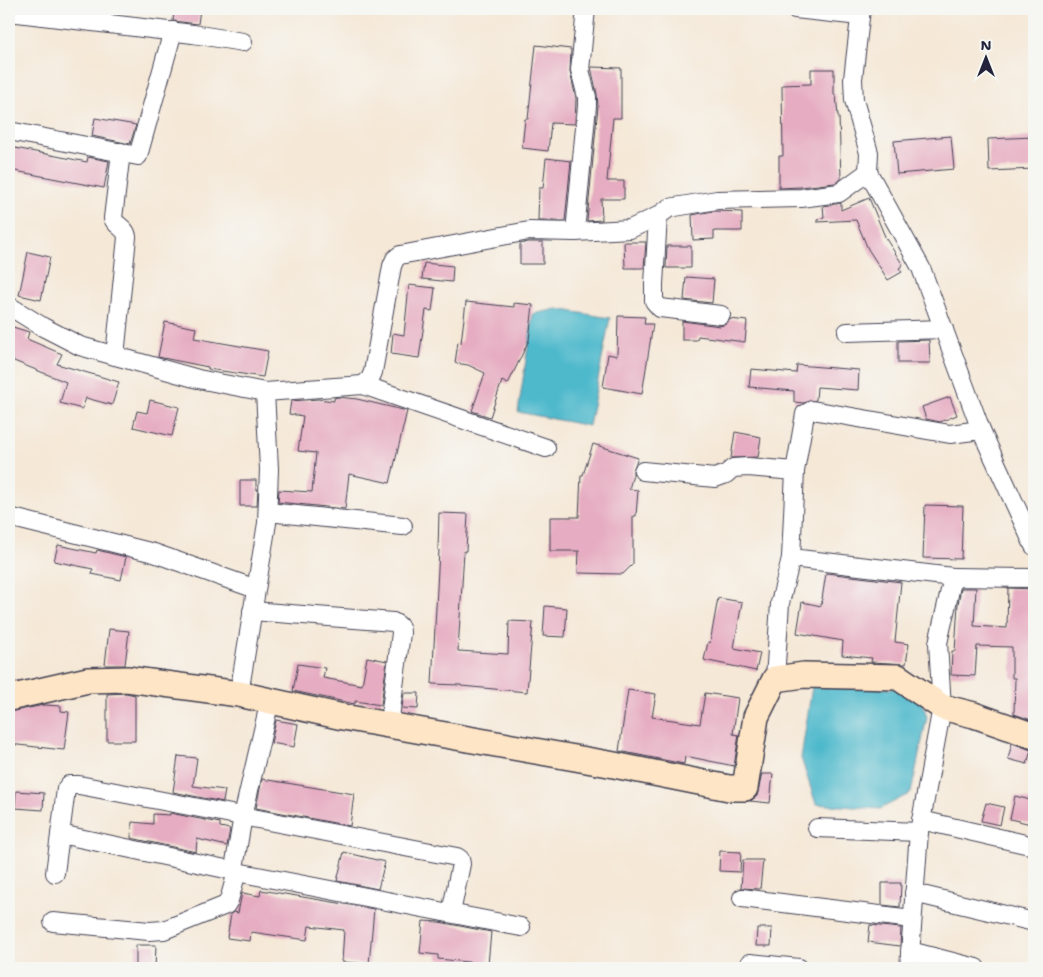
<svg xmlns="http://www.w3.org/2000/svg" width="1043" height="977" viewBox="0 0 1043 977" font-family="'Shantell Sans',sans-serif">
	<rect width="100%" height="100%" fill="#f6f6f2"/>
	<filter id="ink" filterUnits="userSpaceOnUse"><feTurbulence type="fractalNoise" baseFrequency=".02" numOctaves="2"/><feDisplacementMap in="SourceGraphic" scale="10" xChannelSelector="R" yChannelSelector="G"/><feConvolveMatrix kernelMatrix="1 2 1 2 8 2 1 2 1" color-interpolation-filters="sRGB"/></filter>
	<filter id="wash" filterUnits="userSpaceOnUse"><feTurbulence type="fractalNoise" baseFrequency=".0096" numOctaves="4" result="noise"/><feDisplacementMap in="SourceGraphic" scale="20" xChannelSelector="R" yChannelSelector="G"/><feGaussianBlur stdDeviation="1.12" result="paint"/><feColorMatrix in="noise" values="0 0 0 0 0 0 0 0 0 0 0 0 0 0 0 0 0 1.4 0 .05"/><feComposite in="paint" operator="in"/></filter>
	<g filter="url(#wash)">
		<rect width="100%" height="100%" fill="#f5e8d7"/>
		<g fill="#4fb9cc" stroke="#386e84">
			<polygon points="557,309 610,318 589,426 518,412 533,314"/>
			<polygon points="812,687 918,689 927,717 911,793 880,809 816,804 801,758"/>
		</g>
		<g id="blocks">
			<g fill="#e6acc1">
				<polygon points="174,9 200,9 198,24 173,21"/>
				<polygon points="536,45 571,49 570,72 576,98 575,124 551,123 548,151 522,148 525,119 528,119"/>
				<polygon points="591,67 621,68 621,118 613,118 607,181 624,181 624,199 601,199 602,220 587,221 598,106 597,94"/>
				<polygon points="811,69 834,69 834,95 836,95 838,116 839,116 841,179 835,183 800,187 779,188 779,156 783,156 782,85 811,84"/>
				<polygon points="95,118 136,125 130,144 92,136"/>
				<polygon points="951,136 954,169 897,174 894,141"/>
				<polygon points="1034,137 1034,169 989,171 988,139"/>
				<polygon points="15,148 87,162 88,157 109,161 104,188 10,170"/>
				<polygon points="546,158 571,161 565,221 538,221 539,188 543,188"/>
				<polygon points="869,198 886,239 903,265 899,268 902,272 888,280 868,249 856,220 817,222 817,220 824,217 823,206 841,203 841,210"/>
				<polygon points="713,211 742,212 742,231 714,231 714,239 693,240 692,215"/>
				<polygon points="528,242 543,242 543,264 520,264 520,244"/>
				<polygon points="624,242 646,242 644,268 625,268"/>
				<polygon points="667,246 691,246 691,268 666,268"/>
				<polygon points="28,252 50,257 41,300 19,295"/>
				<polygon points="424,263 453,266 452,282 422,279"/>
				<polygon points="686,277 714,279 712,303 684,300"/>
				<polygon points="409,285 435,288 432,311 426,310 419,358 391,354 393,333 404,335"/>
				<polygon points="466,302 514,307 514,303 533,305 529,340 508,384 502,381 490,417 472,411 485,373 468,365 455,363 458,342 461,343"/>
				<polygon points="618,316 645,317 644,324 653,324 642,394 603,387 608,354 617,356"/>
				<polygon points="730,319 747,321 745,342 698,336 697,340 682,340 682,321 720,326 726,324"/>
				<polygon points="165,322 196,328 194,338 268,351 263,377 208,369 208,367 158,357"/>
				<polygon points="13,327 29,332 27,339 62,354 57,364 119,382 112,405 86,398 82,409 60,403 66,382 9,359 9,339"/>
				<polygon points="929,340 930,363 898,363 898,341"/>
				<polygon points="797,365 859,370 858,390 817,387 816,400 804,403 794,402 794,391 749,387 751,369 796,373"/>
				<polygon points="338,397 357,399 407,411 390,483 349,474 345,509 278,502 279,490 312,492 316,453 298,451 303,416 289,414 291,401 318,399 334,401 334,398"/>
				<polygon points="950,397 957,415 940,422 926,419 922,407"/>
				<polygon points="150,400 179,407 172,436 133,427 137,411 147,413"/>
				<polygon points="735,432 761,437 758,457 731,458"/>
				<polygon points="593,444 638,458 633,470 633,475 629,489 638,490 636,516 633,516 633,564 623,574 578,573 579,551 550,551 550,517 579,517 581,475 583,475"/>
				<polygon points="240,480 256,480 256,489 258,489 257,506 240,506"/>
				<polygon points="925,505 963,506 961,559 923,558"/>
				<polygon points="439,513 468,514 466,551 464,551 458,651 508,654 509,621 533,622 527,692 461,686 461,685 432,684 439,550 438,550"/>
				<polygon points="58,545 96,553 97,550 126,557 121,580 92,574 93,569 54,561"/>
				<polygon points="826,573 901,582 895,642 909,644 906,664 871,662 872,658 842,655 843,641 797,633 802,602 821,606"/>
				<polygon points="961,588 976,588 974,626 1007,628 1008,588 1034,589 1034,721 1014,714 1015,678 1012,678 1012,647 977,646 975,676 951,675 952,651 955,651 958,604"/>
				<polygon points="718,598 742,602 734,648 760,653 756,671 704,660 708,642 710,643"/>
				<polygon points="545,606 567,608 565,637 543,636"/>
				<polygon points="109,629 129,631 125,665 105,665"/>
				<polygon points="367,657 387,661 381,705 355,701 355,704 293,691 298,664 325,668 323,678 362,685"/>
				<polygon points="628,690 656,694 652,717 700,724 705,693 738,698 733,734 739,735 734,766 685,756 684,764 619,751"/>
				<polygon points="126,693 135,695 135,741 107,741 107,694"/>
				<polygon points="404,693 419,693 418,709 402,708"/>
				<polygon points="44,705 61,706 61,711 69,712 64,750 9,744 9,712"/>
				<polygon points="276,720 298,724 294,747 271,743"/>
				<polygon points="1012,743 1031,750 1027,764 1008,759"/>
				<polygon points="178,756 197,758 193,786 225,790 223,802 173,792"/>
				<polygon points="762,774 773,774 770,803 750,801 757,796"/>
				<polygon points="262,779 354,794 350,826 256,808"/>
				<polygon points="16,791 44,793 43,810 15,808"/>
				<polygon points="1015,796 1034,801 1034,810 1031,824 1010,819"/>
				<polygon points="986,803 1004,807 1000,825 981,821"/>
				<polygon points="170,813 220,823 220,827 230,829 227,846 197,839 196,852 131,838 132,822 153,824 153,814 170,815"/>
				<polygon points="720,851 741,852 740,872 719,871"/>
				<polygon points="344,852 385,862 378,889 337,881"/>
				<polygon points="743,860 763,860 760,889 741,888"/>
				<polygon points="882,883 901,883 900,907 882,905"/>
				<polygon points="261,890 374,909 369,964 342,962 344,930 309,926 307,940 251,932 250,941 227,938 231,914 233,912 238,913 242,893 260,896"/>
				<polygon points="423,921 439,922 491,932 488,964 438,959 438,955 420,953"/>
				<polygon points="870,925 901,928 900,946 868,942"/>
				<polygon points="757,928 772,928 771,946 756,946"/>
				<polygon points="136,945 156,945 155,968 136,968"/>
			</g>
		</g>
	</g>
	<g filter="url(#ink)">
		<use href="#blocks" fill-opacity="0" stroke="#424052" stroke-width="1"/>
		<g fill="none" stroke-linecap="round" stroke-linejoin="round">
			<g stroke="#424052" stroke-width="20">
				<g id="street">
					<polyline points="795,9 860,16"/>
					<polyline points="861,9 853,79 854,100 869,153 868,172 921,268 981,430 1034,546"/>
					<polyline points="9,12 193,34 243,42"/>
					<polyline points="9,131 138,156 173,31"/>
					<polyline points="658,216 654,284 654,301 660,308 721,315"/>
					<polyline points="575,232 587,106 587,97 580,70 586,9"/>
					<polyline points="9,306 43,327 80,346 198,379 265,392"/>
					<polyline points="847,332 944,329"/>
					<path d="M115,356L127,237C126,227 115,226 113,218L121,152"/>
					<polyline points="363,385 546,448"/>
					<polyline points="643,471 715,478 726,474 733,468 748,467 795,471"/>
					<polyline points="268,512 403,526"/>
					<polyline points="9,517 154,553 256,589"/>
					<polyline points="953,577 791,558 795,471 805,414 812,410 950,434 981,430"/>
					<path d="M252,611L393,622C399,625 401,627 401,633L389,725"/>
					<polyline points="775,679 780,603 791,558"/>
					<polyline points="239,694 267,523 269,469 265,392 363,385 370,379 373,372 392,266 395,259 400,255 529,231 575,232 630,229 658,216 669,208 717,200 801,198 839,193 868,172"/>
					<polyline points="270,700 243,816 234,868 237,872 521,927"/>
					<polyline points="921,820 1034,846"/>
					<polyline points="817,828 919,832"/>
					<polyline points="60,834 235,871"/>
					<polyline points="55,873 66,789 69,785 79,785 457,857 460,859 461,864 451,913"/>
					<polyline points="914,893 1034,922"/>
					<polyline points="742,898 912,919"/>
					<polyline points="53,922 149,931 164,930 226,905 229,900 237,872"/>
					<polyline points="910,951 976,968"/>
					<polyline points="750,963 799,968"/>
					<polyline points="909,968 919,832 942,707 938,643 953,577 1034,578"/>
				</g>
			</g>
			<g stroke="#424052" stroke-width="28">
				<polyline id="secondary" points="9,698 88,680 127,679 239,694 343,717 609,764 729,788 745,788 756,717 775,679 804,675 898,677 942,707 974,715 1034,736"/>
			</g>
			<use href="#street" stroke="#fff" stroke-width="18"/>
			<use href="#secondary" stroke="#fee5c5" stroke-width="25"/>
		</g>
	</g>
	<rect width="1043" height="977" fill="none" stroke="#f6f6f2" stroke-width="30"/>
	<g transform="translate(986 58)" stroke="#f6f6f2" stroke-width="4" paint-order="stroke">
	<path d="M0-4L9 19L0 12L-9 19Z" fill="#22223b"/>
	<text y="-8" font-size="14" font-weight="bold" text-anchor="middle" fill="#22223b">N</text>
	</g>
</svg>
